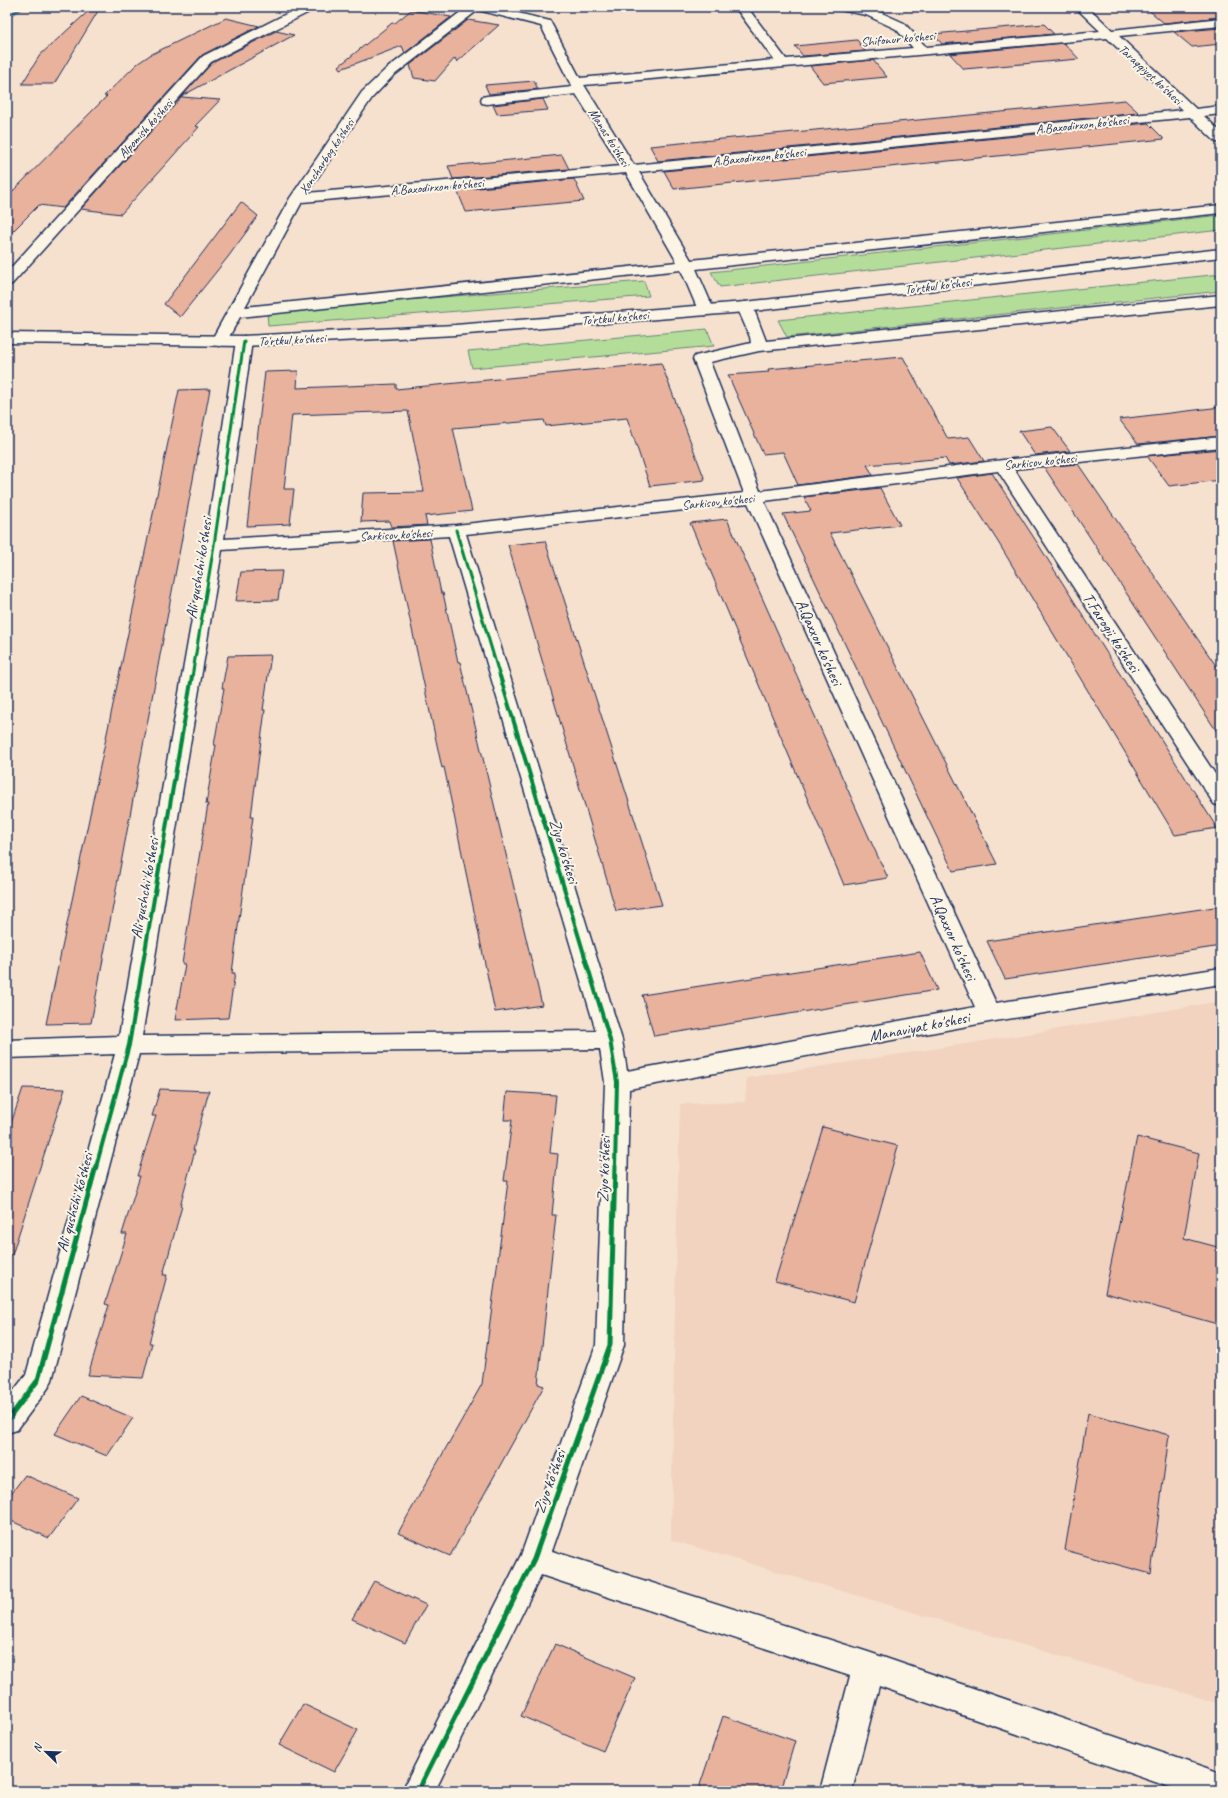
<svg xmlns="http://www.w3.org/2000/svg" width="1228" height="1798" viewBox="0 0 1228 1798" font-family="Caveat,sans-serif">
	<rect width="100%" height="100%" fill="#f6e1cf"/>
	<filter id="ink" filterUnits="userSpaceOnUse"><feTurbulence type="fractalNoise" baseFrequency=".025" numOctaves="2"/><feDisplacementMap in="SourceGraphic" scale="8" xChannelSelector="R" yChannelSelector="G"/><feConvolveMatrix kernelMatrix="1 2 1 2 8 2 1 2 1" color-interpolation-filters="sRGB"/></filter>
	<g filter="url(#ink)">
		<polygon fill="#f2d3c0" points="1221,1001 1221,1704 671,1540 675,1301 680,1104 745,1102 747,1078 1040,1032"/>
		<g fill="#b4dd9a" stroke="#68867c">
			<polygon points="1221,215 1221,230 720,287 711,272"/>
			<polygon points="1221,274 1221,291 787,337 778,320"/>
			<polygon points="644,281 649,296 268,326 267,311"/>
			<polygon points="707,329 714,346 472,368 468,351"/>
		</g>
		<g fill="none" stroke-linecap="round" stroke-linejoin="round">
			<polygon fill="#5d96ac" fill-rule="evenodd" points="21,7 27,7 7,18 7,15"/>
		</g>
		<g fill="#e8b29d" stroke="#1b2f5e">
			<polygon points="93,7 98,11 54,84 22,84 40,55"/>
			<polygon points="1145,7 1221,7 1221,17 1164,23"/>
			<polygon points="411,10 451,17 405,53 402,46 341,69 339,66 392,23 395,23"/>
			<polygon points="226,18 259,26 202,55 63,208 39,205 7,237 7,197 107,96 104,96 137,64 150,55"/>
			<polygon points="468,20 499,25 457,62 455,58 435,81 414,78 410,65"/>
			<polygon points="1044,24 1054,34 942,44 933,34"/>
			<polygon points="1221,28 1221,44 1192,47 1174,32"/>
			<polygon points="276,31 294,35 182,96 212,63"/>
			<polygon points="857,40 865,51 803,56 795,46"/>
			<polygon points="1064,43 1079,59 964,69 950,54"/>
			<polygon points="873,60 887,77 823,83 810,66"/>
			<polygon points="534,81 538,89 489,94 485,85"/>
			<polygon points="182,97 220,100 195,126 199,127 121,214 81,209"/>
			<polygon points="543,99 548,110 497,114 493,105"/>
			<polygon points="1125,100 1139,113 658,161 650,146"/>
			<polygon points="1148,123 1164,139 674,189 664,171"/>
			<polygon points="562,155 569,169 453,179 448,166"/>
			<polygon points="574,179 584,201 466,212 457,190"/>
			<polygon points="241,202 258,216 228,257 180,317 164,304"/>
			<polygon points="903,357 948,439 969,437 984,461 949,465 945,458 867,465 873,475 798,485 783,452 763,454 728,375 769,372 768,369"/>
			<polygon points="661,363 705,480 650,486 627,418 546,426 544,420 453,428 472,511 425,516 427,525 391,527 390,521 361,522 363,493 424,492 408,411 292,415 284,489 294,489 290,524 247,526 265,372 298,371 297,388 396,384 396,389"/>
			<polygon points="210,389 91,1023 46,1024 179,390"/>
			<polygon points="1221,407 1221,436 1138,444 1119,419"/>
			<polygon points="1052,427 1070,451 1035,455 1019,431"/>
			<polygon points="1221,449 1221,480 1169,486 1147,456"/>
			<polygon points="1078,464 1221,673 1221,738 1044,467"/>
			<polygon points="992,473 1038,544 1217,828 1175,835 998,542 957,478"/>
			<polygon points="880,488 900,525 830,533 997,864 953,871 783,514 811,511 804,497"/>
			<polygon points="727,519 872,844 888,878 844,885 690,523"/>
			<polygon points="430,539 441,593 443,593 458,662 460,662 542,1005 495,1012 444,767 442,768 393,541"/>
			<polygon points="545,541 553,565 662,905 616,911 508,545"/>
			<polygon points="282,571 278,600 236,601 241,572"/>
			<polygon points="271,655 263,710 265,710 251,817 253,817 239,919 232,973 235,973 228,1018 175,1020 185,964 182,964 191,906 208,804 206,804 216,745 214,745 224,688 222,688 228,656"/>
			<polygon points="1221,906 1221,946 1005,979 987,941"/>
			<polygon points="920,952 937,990 654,1036 642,995"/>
			<polygon points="23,1088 65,1089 12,1255 7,1254 7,1135"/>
			<polygon points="160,1089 209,1091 193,1150 195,1150 180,1206 182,1206 163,1275 167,1275 149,1343 152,1343 143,1378 88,1375 109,1305 105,1304 127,1234 122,1234 140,1176 137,1176 156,1116 152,1116"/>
			<polygon points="507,1092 556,1095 550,1153 558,1154 552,1215 556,1215 538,1384 544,1386 450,1556 398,1533 482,1384 508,1181 504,1181 512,1120 504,1120"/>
			<polygon points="823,1127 898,1146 854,1302 775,1281"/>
			<polygon points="1137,1137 1199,1153 1184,1238 1221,1248 1221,1325 1105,1293"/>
			<polygon points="81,1396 133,1418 107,1456 55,1434"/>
			<polygon points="1088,1413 1169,1435 1151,1574 1065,1550"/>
			<polygon points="25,1475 78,1498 49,1538 7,1519 7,1499"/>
			<polygon points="374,1581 426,1605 405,1643 352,1619"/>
			<polygon points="555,1644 635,1678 603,1751 521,1716"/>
			<polygon points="303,1704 358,1730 334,1772 279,1745"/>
			<polygon points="723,1716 795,1741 780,1791 698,1791"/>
		</g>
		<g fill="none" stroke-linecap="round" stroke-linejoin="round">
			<g stroke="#1b2f5e" stroke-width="3">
				<g id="minor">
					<polygon points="300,7 315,7 313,10 211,62 12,284 7,285 7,272 203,56"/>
					<path d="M467,7H494L550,21L580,78L774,60L735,7H747L786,59L913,48L896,29L866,15L840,10L838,7H862L873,9L904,23L926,47L1100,31L1075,7H1088L1112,30L1221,18V26L1119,36L1196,109L1221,106V114L1204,116L1221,132V143L1216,142L1190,117L639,172L691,260L1221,205V213L696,269L714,310L711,313L706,315L701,313L698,310L681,270L240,317L225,344L219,346L213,344L211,341L290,198L362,92L385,70ZM478,10L541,26L572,87L487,96L482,97L481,100L482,103L487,104L576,94L621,166L307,193L372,98L393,76ZM1107,38L1183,110L634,165L584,85ZM626,173L677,262L245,307L302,202Z"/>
					<path d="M1221,295V305L759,351L710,362L760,491L1003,460L1221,437V447L1014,469L1221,783V806L1214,804L998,471L764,501L996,1003L1221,968V984L989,1022L629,1089L624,1345L552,1551L868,1652L1221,1773V1791H1181L879,1686L852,1791H820L850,1676L541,1575L435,1791H402L521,1555L596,1345L605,1082L600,1049L139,1054L52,1380L48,1388L17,1430L7,1433V1399L26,1375L115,1054L7,1058V1040L119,1036L205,545L236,341L238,338L244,336L250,338L252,341L224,539L456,525L744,493L693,359L695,356L751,343L750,337L737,307L740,304L745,302L750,304L753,307L766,341ZM748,503L975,1007L627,1071L622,1040L466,534ZM449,536L596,1031L142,1036L222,550Z"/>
				</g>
			</g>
			<g stroke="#1b2f5e" stroke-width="3">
				<polygon id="major" points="1221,249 1221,257 745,312 455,335 244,346 7,343 7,333 244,336 455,325 745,302"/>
			</g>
			<use href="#minor" fill="#fcf5e5" fill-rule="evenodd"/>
			<use href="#major" fill="#fcf5e5" fill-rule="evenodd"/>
			<g stroke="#fcf5e5" stroke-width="5">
				<g id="cycleway-far2">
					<polyline points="456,530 500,677"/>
					<polyline points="192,677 214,545 244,341"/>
				</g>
			</g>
			<g stroke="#fcf5e5" stroke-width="6">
				<g id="cycleway-far1">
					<polyline points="500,676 610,1040 617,1082 615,1167"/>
					<polyline points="96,1167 129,1045 192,676"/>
				</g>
			</g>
			<g stroke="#fcf5e5" stroke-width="8">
				<g id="cycleway">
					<polyline points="7,1421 38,1380 96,1166"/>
					<polyline points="418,1791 534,1559 610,1345 615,1166"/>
				</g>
			</g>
			<use href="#cycleway-far2" stroke="#00873e" stroke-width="3"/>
			<use href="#cycleway-far1" stroke="#00873e" stroke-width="4"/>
			<use href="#cycleway" stroke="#00873e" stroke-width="5"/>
		</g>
	</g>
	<g text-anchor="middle" stroke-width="4" stroke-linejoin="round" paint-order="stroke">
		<g font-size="13" fill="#1b2f5e" stroke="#fcf5e5">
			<text transform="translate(898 38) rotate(-5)" y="5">Shifonur ko'shesi</text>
			<text transform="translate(1151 74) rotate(43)" y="5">Taraqqiyot ko'shesi</text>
			<text transform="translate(1082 124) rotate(-6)" y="5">A.Baxodirxon ko'shesi</text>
			<text transform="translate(145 128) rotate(-48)" y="5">Alpomish ko'shesi</text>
			<text transform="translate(610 137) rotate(58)" y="5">Manas ko'shesi</text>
			<text transform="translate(326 156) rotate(-56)" y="5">Xoncharbog ko'shesi</text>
			<text transform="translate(759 156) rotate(-6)" y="5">A.Baxodirxon ko'shesi</text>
			<text transform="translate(437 186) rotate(-5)" y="5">A.Baxodirxon ko'shesi</text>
			<text transform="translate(938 285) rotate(-7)" y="5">To'rtkul ko'shesi</text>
			<text transform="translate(615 317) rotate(-5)" y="5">To'rtkul ko'shesi</text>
			<text transform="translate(292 339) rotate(-3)" y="5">To'rtkul ko'shesi</text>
			<text transform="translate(1040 461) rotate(-6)" y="5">Sarkisov ko'shesi</text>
			<text transform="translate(718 501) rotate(-6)" y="5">Sarkisov ko'shesi</text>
			<text transform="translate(396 534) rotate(-3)" y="5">Sarkisov ko'shesi</text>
		</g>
		<g font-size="16" fill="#1b2f5e" stroke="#fcf5e5">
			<text transform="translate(198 568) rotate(-81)" y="6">Ali qushchi ko'shesi</text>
			<text transform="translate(1112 632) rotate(57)" y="6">T.Farogii ko'shesi</text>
			<text transform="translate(820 642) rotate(66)" y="6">A.Qaxxor ko'shesi</text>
			<text transform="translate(565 851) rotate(73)" y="6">Ziyo ko'shesi</text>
			<text transform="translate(144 888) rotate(-80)" y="6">Ali qushchi ko'shesi</text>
			<text transform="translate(954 937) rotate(66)" y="6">A.Qaxxor ko'shesi</text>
			<text transform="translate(919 1026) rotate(-11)" y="6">Manaviyat ko'shesi</text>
			<text transform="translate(603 1169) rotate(-88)" y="6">Ziyo ko'shesi</text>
			<text transform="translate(74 1202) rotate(-75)" y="6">Ali qushchi ko'shesi</text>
			<text transform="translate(549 1481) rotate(-70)" y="6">Ziyo ko'shesi</text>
		</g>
	</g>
	<rect width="1228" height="1798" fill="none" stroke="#fcf5e5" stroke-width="24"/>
	<rect x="12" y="12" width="1204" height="1774" fill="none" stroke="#1b2f5e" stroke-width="1.5" filter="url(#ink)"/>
	<g transform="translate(46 1752) rotate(293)" stroke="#fcf5e5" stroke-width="3" paint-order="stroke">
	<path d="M0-3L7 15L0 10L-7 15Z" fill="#1b2f5e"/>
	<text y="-6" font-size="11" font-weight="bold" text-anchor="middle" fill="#1b2f5e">N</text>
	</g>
</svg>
